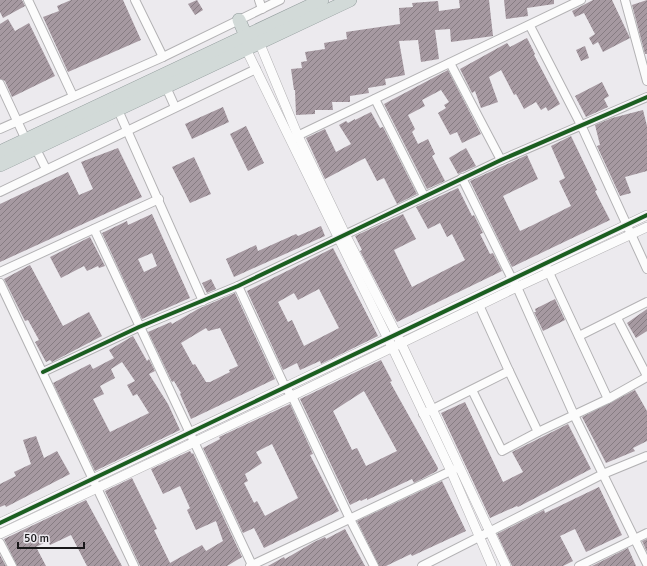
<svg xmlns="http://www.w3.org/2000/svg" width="647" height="566" viewBox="0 0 647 566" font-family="Signika,sans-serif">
	<defs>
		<pattern id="building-hatch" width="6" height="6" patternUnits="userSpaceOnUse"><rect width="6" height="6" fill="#a699a1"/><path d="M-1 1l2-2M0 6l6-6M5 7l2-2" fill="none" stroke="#867c82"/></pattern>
	</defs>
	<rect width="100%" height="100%" fill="#eceaee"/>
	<g fill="url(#building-hatch)" fill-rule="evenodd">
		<polygon points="0,0 22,0 25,6 3,18 0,12"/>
		<polygon points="71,0 123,0 141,40 68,72 43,17 59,11 57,6"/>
		<polygon points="197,0 203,10 195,15 188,4"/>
		<polygon points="459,0 489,0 493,36 451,42 450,29 435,30 439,59 421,62 418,40 399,41 405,75 385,79 386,85 368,88 369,93 350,96 350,102 332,102 333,110 315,110 315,114 296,115 295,90 294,90 291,69 302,68 301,62 307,61 305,52 325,49 324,43 347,39 346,32 400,24 399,8 413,7 412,3 438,1 439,11 460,8"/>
		<polygon points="504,0 554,0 554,4 527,8 528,16 506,19"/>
		<polygon points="593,0 612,0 630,38 603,52 598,42 593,45 589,38 595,34 584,13 575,17 572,11"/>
		<polygon points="647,0 647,54 645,54 632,5"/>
		<polygon points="8,19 15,31 29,23 55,76 12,97 5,81 0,79 0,24"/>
		<polygon points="527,38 535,54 534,55 560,104 548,111 546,107 541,110 536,102 524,109 516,94 514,95 501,70 489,77 498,102 481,108 475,91 472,93 460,69 507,43 510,47"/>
		<polygon points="585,46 589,58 581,61 576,50"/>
		<polygon points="448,70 481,134 462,143 457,132 450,135 438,113 446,108 444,105 449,102 441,90 422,100 425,106 408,115 415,129 412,132 418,144 428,139 435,154 432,156 445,181 427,189 384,104"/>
		<polygon points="602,82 609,96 604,99 608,107 586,117 575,96"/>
		<polygon points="223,107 229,122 192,139 185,124"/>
		<polygon points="643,110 647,126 647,171 625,177 631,193 620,196 597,146 600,145 595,125 612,118"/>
		<polygon points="371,112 380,128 383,127 417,194 397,204 384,178 377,181 365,158 325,179 306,138 325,129 336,152 351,144 339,125 346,121 348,123 355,119 355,120"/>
		<polygon points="246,126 264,163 248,171 230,134"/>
		<polygon points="571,136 597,190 595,191 610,220 512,267 470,181 527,155 538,179 503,196 520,231 533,225 571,206 559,181 565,178 551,146"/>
		<polygon points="118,148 142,197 0,262 0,204 68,172 79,195 93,189 81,162"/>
		<polygon points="466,148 476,166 458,174 449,158"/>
		<polygon points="194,157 211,194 190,203 172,167"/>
		<polygon points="458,188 472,216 474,215 483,233 480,234 490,254 493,253 502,271 397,322 360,251 362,250 355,236 403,214 416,239 394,250 412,287 465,260 452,234 447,237 440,223 428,229 416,207"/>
		<path d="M152,214L190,298L142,319L102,233L127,221L128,225ZM152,253L157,266L144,272L138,259Z"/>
		<polygon points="321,226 325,236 234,277 226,259 256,245 258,251 296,234 298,236"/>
		<polygon points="90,237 105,266 99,268 98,266 87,271 84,266 61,278 50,257"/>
		<path d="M333,248L378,336L321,364L320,361L300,370L297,363L283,370L247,291ZM319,289L339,328L304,346L292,320L288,322L278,302L294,293L298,300Z"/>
		<polygon points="30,265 63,326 89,312 102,336 52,362 50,360 46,362 35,342 39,340 28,320 25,321 4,279"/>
		<polygon points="211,279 216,289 207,293 202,283"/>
		<path d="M235,293L275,379L191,419L180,394L181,393L174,381L172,382L148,332L171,322L172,324L198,309ZM206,328L208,331L220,328L238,366L229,370L230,372L210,382H206L195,364L193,365L181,343Z"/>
		<polygon points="555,299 565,320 543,331 534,312 536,312 535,309"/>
		<polygon points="647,309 647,331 636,338 627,323"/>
		<path d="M133,336L147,361L149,359L155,371L149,374L168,404L180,430L95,471L53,383L90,364L93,369L114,358L109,350ZM122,362L135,381L127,385L133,396L137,394L149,413L110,432L93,399L104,394L100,386L115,378L111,369Z"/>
		<path d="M381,360L392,381L390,382L438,468L437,471L414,483L412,479L367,500V498L361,501L360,500L350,505L300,399ZM364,391L397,451L366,466L357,448L352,450L333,411Z"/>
		<polygon points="635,390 647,411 647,441 633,448 635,451 606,463 582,417"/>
		<polygon points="465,402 503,482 523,472 512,452 568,424 591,469 518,507 517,506 490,518 441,413"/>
		<path d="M290,404L313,454L310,455L339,511L264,548L254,528L243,533L203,448L220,439L219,437ZM272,444L298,498L265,516L257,501L254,503L244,483L248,481L245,474L262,463L256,452Z"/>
		<polygon points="36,436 44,458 57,451 70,474 6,507 5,505 0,507 0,484 16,476 14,472 31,464 23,440"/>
		<polygon points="190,451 192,454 193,453 242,557 227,566 140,566 105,491 132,478 157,529 154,530 170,563 202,545 206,551 223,541 216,521 196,530 187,510 190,508 180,486 163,494 151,469"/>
		<polygon points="442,481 466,531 412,556 411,554 386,566 379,566 357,521"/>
		<polygon points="599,487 622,535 586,552 575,529 560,536 573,561 563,566 512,566 497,534 544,510 545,513"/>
		<polygon points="86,500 122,566 87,566 71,535 50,545 48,541 36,547 46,566 17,566 4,539"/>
		<polygon points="345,529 365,566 268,566 284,557 285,559 314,542 325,537 326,539"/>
		<polygon points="647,539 647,552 642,541"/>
		<polygon points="628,548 636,566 592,566"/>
		<polygon points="0,555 6,566 0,566"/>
	</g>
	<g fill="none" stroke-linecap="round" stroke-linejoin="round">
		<g stroke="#b3b2b4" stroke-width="10">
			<g id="minor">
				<polyline points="28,0 73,96"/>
				<polyline points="135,0 163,57"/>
				<polyline points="259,0 262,9"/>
				<polyline points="625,0 647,81"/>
				<polyline points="530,26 581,125 647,269"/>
				<polyline points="450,63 501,160"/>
				<polyline points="0,84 26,140"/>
				<polyline points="166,87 175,107"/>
				<polyline points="375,99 424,196"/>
				<polyline points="118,110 203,301"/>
				<polyline points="0,129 163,57 280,0"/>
				<polyline points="293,138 581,0"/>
				<polyline points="36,149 46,169"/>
				<polyline points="462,178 512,279 517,287 574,415 647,564"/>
				<polyline points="0,192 256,69"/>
				<polyline points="94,229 252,565"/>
				<polyline points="545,264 608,399"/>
				<polyline points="0,272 159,199"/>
				<polyline points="0,283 134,566"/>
				<polyline points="238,286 285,387 292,396 350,519 374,566"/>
				<polyline points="617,318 647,376"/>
				<polyline points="579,336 647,302"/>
				<polyline points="43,372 139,327 238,286 501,160 647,97"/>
				<polyline points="472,390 502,451 538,432 509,371"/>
				<polyline points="423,414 509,371 479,305"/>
				<polyline points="538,432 608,399 647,377"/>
				<polyline points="0,543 12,566"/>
				<polyline points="250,566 455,469"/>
				<polyline points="422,566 603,474 647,456"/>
				<polyline points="579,566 647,533"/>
			</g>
		</g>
		<g stroke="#b3b2b4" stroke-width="10">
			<g id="tertiary">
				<polyline points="257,37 298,136 345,234 401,343 506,566"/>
				<polyline points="244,45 392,347 451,471 492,566"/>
				<polyline points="0,523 647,215"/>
				<polyline points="0,534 292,396 517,287 647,227"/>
			</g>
		</g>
		<g stroke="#929c9c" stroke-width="14">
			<g id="trunk">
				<polyline points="239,20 246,36"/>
				<polyline points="0,152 322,0"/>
				<polyline points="0,165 350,0"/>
			</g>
		</g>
		<use href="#minor" stroke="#fcfcfc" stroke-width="8"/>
		<use href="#tertiary" stroke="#fcfcfc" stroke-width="9"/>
		<use href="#trunk" stroke="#d2dad8" stroke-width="13"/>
		<g stroke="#ece9ef" stroke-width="6">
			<g id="cycleway">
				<polyline points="43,372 139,327 238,286 501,160 647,97"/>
				<polyline points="0,523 647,215"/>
			</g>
		</g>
		<use href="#cycleway" stroke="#1b5e20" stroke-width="4"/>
	</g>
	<path d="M18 542v6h66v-6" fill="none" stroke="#181719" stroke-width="2"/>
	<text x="24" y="542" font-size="12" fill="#181719" stroke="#ece9ef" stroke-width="3" paint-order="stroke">50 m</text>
</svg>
